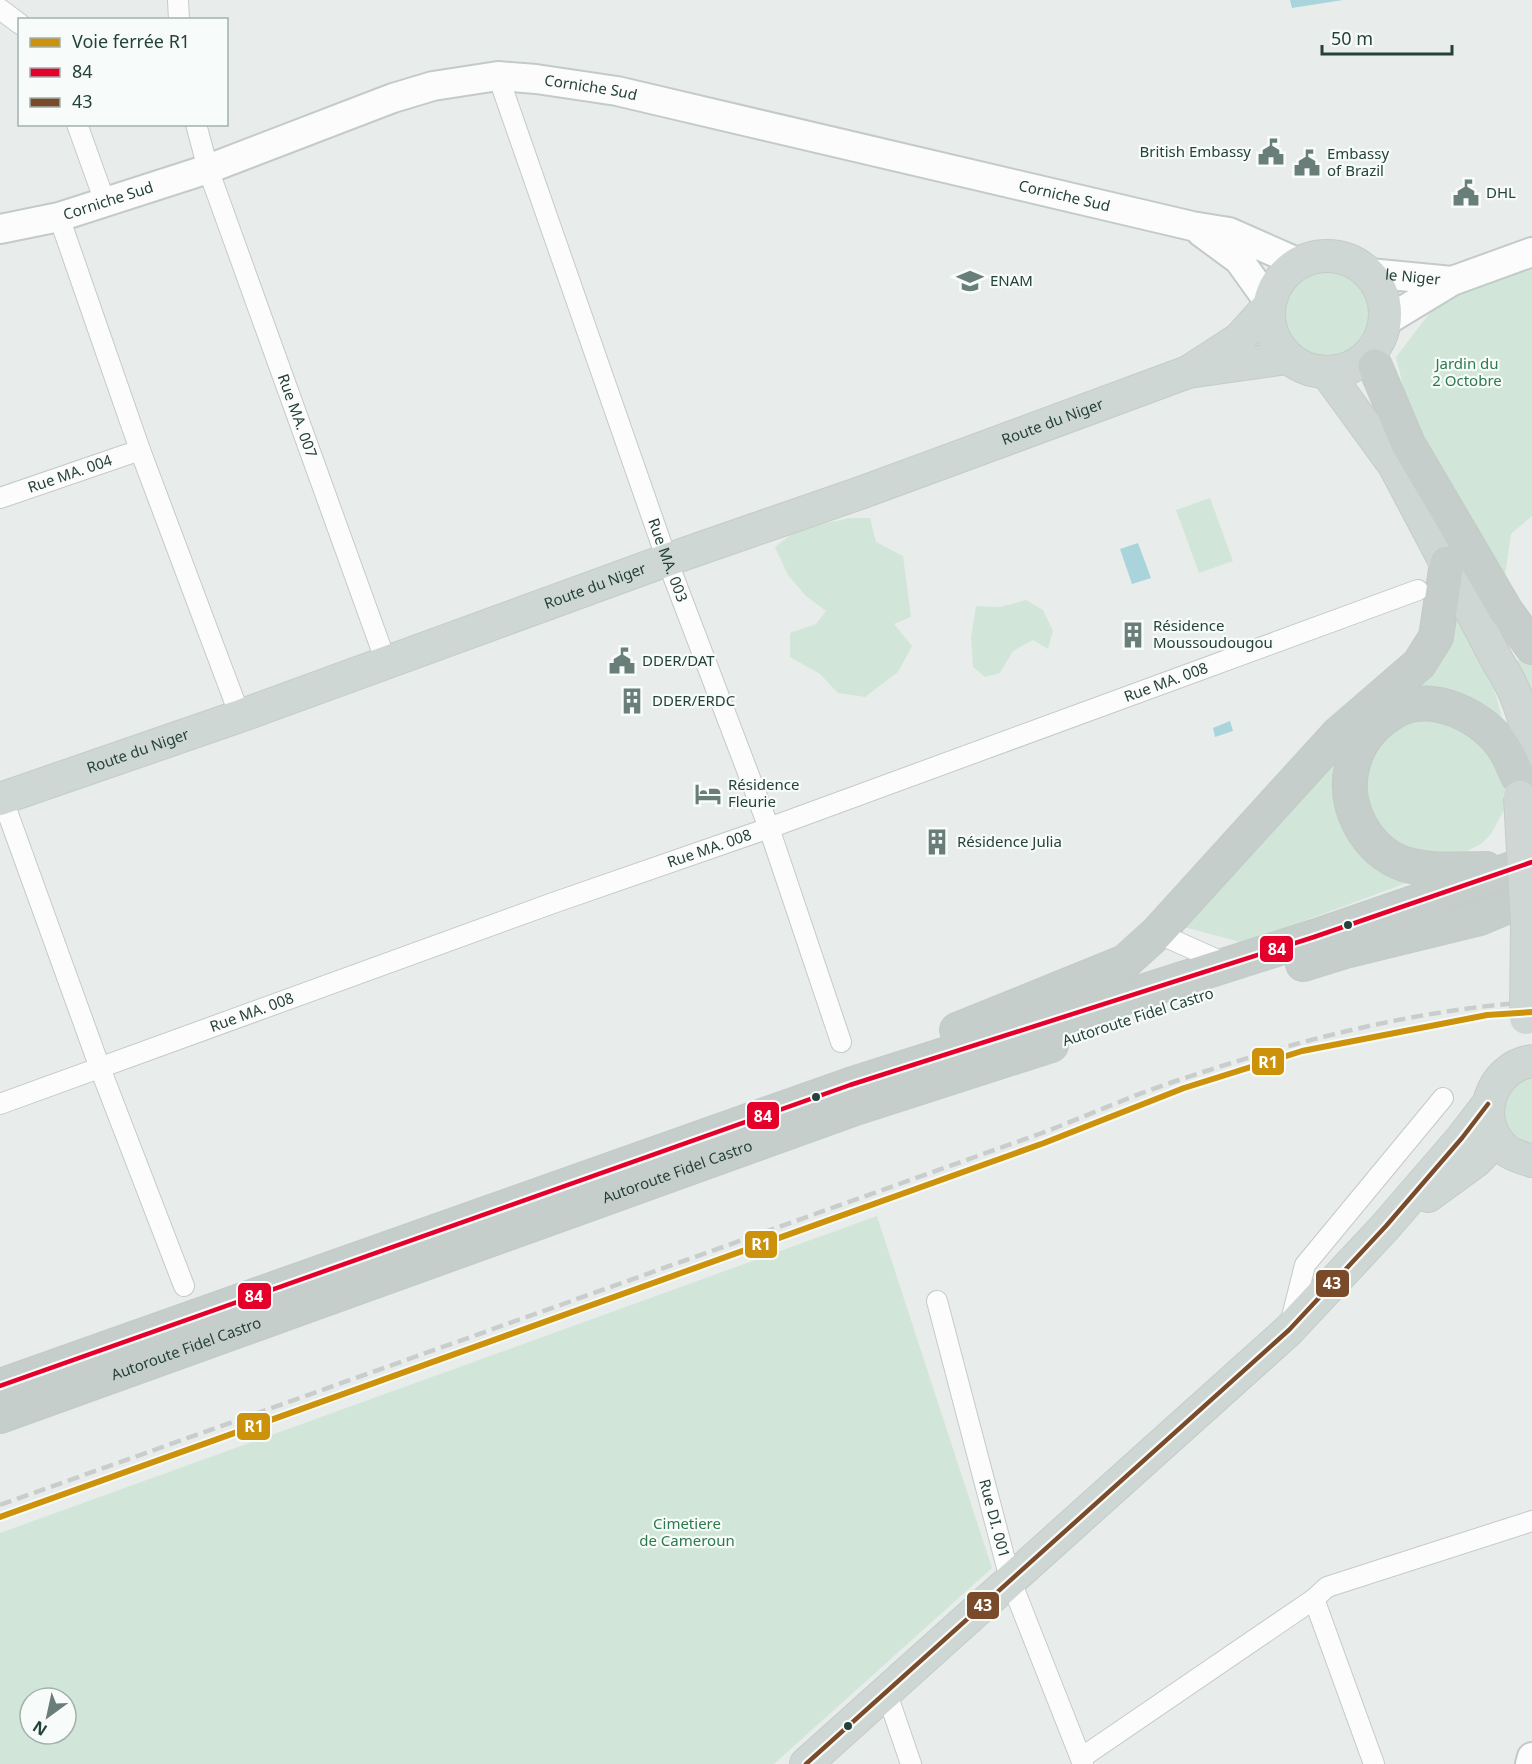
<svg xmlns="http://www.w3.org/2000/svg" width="1532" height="1764" viewBox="0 0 1532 1764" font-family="'Noto Sans',sans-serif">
	<rect width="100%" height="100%" fill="#e8edeb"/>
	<g fill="#d1e6d8" fill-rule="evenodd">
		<circle cx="1327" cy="315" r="50"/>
		<polygon points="1532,269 1532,516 1511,534 1503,589 1412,423 1396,357 1438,302"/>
		<polygon points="1210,498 1233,561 1199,573 1176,510"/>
		<polygon points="850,518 870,518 876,542 903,556 911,617 894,624 912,646 898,672 865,697 838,693 820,674 790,657 790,633 816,624 826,611 806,596 788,575 775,547 798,529"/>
		<polygon points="1026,600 1043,610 1053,631 1048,649 1033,640 1013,651 1000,673 985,677 973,667 971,638 976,606 1000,607"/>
		<polygon points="1456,603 1492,681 1508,740 1388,702"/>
		<polygon points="1523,657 1532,665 1532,701 1517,661"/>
		<polygon points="1452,716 1505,765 1508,794 1505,808 1491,834 1481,844 1455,857 1398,848 1372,821 1363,787 1374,747 1408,719"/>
		<polygon points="1346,736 1340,810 1428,875 1244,943 1176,925"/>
		<polygon points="1532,1069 1532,1150 1514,1143 1497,1108 1524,1070"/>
		<path d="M877,1216L992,1568L774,1764H0V1533ZM30,1698H66V1734H30Z"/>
	</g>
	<g fill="#a9d4db">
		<polygon points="1290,0 1343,0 1292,8"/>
		<polygon points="1138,543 1151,578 1132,584 1120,549"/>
		<polygon points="1230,721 1233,731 1215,737 1213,728"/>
	</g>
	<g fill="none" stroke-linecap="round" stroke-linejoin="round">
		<g stroke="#c5cac8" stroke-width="22">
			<g id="minor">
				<polyline points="178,0 179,20"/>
				<polyline points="0,9 20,24"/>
				<path id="s1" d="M498,76L667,560L769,828L841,1042"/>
				<polyline points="77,124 105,202"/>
				<path id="s2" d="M196,124L208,169L386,662"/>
				<polyline points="59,217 140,450 240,716"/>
				<path id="s3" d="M0,498L140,450"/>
				<polyline points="0,792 100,1068 184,1286"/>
				<polyline points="1157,933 1229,965"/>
				<path id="s4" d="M0,1104L553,903L769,828L1418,590"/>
				<path id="s5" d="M937,1301L1010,1579L1083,1764"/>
				<polyline points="1290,1325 1305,1265 1443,1098"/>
				<polyline points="1314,1599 1374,1764"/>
				<polyline points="886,1691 911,1764"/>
				<polyline points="1081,1758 1314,1599 1327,1587 1532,1521"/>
			</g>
		</g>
		<g stroke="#c3cbc8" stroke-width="32">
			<g id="secondary">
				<path id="s6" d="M0,229L59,217L208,169L393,98L433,86L498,76L536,79L617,91L1192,226L1229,232L1299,263"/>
				<polyline points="1201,232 1239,260 1269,302"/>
				<path id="s7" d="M1369,273L1452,281"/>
				<polyline points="1386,321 1452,281 1532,252"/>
				<polyline points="1530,1764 1532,1757"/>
			</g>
		</g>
		<g stroke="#c3ccc9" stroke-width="34">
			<g id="primary">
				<circle cx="1327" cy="314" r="58"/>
				<polyline points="1268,307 1239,339 1188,372 1287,358"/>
				<path d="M1327,373L1394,465L1498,662C1516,689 1525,718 1532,750"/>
				<path id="s8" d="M0,799L240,716L667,560L863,492L1188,372"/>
				<path d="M1532,1061C1490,1067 1472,1122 1506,1150C1514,1156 1523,1158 1532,1161"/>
				<polyline points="1428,1196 1476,1161 1497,1140"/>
				<polyline points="806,1764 1289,1330 1386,1226 1462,1138 1488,1104"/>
			</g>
		</g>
		<g stroke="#c3ccc9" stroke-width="36">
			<g id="trunk">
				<polyline points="1375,366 1408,444 1506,611 1532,647"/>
				<path d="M1486,869C1459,869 1429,872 1404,864C1384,857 1370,843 1360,825C1338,783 1353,735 1395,711C1432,690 1486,717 1506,751C1511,759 1514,768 1518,776"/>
				<polyline points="1303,964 1345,951 1480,918 1532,896"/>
				<polyline points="957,1030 1125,962 1157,933 1338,734 1419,664 1436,637 1447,563"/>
				<polyline points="0,1386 850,1085 1314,937 1532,862"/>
				<path id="s9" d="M0,1416L855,1108L1051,1045"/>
			</g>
		</g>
		<use href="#minor" stroke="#fcfcfc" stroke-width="20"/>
		<use href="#secondary" stroke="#fcfcfc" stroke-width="28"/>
		<use href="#primary" stroke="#cfd7d5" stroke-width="32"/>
		<use href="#trunk" stroke="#c6cecc" stroke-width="33"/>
		<path stroke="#c9cdcc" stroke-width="4.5" stroke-dasharray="12 6" stroke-linecap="butt" d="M0,1505L1042,1133C1089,1115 1135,1094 1182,1079C1295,1041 1413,1010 1532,1002"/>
		<g stroke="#c3ccc9" stroke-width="34" stroke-linecap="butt">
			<polyline id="primary-bridge" points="1520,797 1527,923 1526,1018"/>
		</g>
		<use href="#primary-bridge" stroke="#cfd7d5" stroke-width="32"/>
		<g stroke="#f7fbf9" stroke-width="9">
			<polyline id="bus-1" points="0,1386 850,1085 1314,937 1532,862"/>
		</g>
		<g stroke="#f7fbf9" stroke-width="9">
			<polyline id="bus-2" points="806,1764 1289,1330 1386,1226 1462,1138 1488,1104"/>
		</g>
		<use href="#bus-1" stroke="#e4002b" stroke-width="4.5"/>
		<use href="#bus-2" stroke="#7a4b2a" stroke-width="4.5"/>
		<g stroke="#f7fbf9" stroke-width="10">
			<polyline id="rail-1" points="0,1517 1044,1143 1184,1088 1302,1051 1487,1015 1532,1012"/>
		</g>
		<use href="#rail-1" stroke="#cd920c" stroke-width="6"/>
	</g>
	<defs>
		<g id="civic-bare" transform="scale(2.07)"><path d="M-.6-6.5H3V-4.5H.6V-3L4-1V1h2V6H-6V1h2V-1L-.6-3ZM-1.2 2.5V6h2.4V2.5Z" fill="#697e78" stroke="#f7fbf9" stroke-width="2.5" paint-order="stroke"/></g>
		<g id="university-bare" transform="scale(2.07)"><path d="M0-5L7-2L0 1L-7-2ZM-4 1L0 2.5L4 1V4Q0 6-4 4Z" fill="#697e78" stroke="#f7fbf9" stroke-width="2.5" paint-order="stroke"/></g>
		<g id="building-bare" transform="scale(2.07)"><path d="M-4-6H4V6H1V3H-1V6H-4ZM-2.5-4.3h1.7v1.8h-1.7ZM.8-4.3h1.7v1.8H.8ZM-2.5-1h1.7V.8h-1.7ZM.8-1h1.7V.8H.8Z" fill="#697e78" stroke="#f7fbf9" stroke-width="2.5" paint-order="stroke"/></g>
		<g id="hotel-bare" transform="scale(2.07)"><path d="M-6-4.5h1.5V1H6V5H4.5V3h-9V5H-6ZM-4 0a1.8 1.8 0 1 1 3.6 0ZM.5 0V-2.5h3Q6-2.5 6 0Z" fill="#697e78" stroke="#f7fbf9" stroke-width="2.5" paint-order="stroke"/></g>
	</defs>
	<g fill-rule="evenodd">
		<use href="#civic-bare" x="1271" y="152"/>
		<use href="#civic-bare" x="1307" y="163"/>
		<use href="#civic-bare" x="1466" y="193"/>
		<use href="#university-bare" x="970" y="281"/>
		<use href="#building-bare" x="1133" y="635"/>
		<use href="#civic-bare" x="622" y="661"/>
		<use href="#building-bare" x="632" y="701"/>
		<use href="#hotel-bare" x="708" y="794"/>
		<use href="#building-bare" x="937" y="842"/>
	</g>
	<g fill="#24423a" stroke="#f7fbf9" stroke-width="2">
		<circle cx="1348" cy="925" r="5"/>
		<circle cx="816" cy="1097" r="5"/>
		<circle cx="848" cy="1726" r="5"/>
	</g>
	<g text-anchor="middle" stroke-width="4.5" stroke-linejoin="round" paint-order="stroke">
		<g font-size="15" fill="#24423a" stroke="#f7fbf9">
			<text dy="5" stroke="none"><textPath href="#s6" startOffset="616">Corniche Sud</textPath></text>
			<text dy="5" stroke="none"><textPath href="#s6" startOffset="1102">Corniche Sud</textPath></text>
			<text dy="5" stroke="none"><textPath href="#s6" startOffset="112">Corniche Sud</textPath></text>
			<text dy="5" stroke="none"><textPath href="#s7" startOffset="44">le Niger</textPath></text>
			<text dy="5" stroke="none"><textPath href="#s2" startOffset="309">Rue MA. 007</textPath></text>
			<text dy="5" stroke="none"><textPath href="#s8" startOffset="1118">Route du Niger</textPath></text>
			<text dy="5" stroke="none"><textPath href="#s3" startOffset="74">Rue MA. 004</textPath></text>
			<text dy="5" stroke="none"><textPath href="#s1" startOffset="513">Rue MA. 003</textPath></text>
			<text dy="5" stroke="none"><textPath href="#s8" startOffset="632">Route du Niger</textPath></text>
			<text dy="5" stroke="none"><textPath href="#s4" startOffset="1240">Rue MA. 008</textPath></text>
			<text dy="5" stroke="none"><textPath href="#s8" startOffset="146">Route du Niger</textPath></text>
			<text dy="5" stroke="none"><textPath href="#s4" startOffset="754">Rue MA. 008</textPath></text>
			<text dy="5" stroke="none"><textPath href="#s4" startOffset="268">Rue MA. 008</textPath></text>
			<text transform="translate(1138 1017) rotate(-18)" y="5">Autoroute Fidel Castro</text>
			<text dy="5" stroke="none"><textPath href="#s9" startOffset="720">Autoroute Fidel Castro</textPath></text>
			<text dy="5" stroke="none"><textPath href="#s9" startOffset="198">Autoroute Fidel Castro</textPath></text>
			<text dy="5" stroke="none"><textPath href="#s5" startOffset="225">Rue DI. 001</textPath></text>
		</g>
		<g font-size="15" fill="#24423a" stroke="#f7fbf9" text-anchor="start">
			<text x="1251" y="157" text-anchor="end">British Embassy</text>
			<text x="1327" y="159">Embassy<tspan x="1327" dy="17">of Brazil</tspan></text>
			<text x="1486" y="198">DHL</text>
			<text x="990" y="286">ENAM</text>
			<text x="1153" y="631">Résidence<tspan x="1153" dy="17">Moussoudougou</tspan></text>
			<text x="642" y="666">DDER/DAT</text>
			<text x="652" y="706">DDER/ERDC</text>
			<text x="728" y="790">Résidence<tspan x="728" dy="17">Fleurie</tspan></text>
			<text x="957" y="847">Résidence Julia</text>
		</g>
		<g font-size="15" fill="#2d7a4b" stroke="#f7fbf9">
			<text x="1467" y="369">Jardin du<tspan x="1467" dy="17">2 Octobre</tspan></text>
			<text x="687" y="1529">Cimetiere<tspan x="687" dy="17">de Cameroun</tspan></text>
		</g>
	</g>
	<g stroke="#f7fbf9" stroke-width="2">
		<rect x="1259" y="935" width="35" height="28" rx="6" fill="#e4002b"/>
		<rect x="1251" y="1047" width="34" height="29" rx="6" fill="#cd920c"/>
		<rect x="746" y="1101" width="34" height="29" rx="6" fill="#e4002b"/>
		<rect x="744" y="1230" width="34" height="29" rx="6" fill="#cd920c"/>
		<rect x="1315" y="1269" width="35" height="29" rx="6" fill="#7a4b2a"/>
		<rect x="237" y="1282" width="35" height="28" rx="6" fill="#e4002b"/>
		<rect x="236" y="1412" width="35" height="29" rx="6" fill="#cd920c"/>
		<rect x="966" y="1591" width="34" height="29" rx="6" fill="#7a4b2a"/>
	</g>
	<g font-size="16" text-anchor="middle" font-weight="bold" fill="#fff">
		<text x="1277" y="955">84</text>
		<text x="1268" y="1068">R1</text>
		<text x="763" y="1122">84</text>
		<text x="761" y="1250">R1</text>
		<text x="1332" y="1289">43</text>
		<text x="254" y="1302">84</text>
		<text x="254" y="1432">R1</text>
		<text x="983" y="1611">43</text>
	</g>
	<rect x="18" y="18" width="210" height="108" fill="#f7fbf9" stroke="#a3b1ad" stroke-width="1.5"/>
	<rect x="30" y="38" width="30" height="9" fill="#cd920c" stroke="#a3b1ad" stroke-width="1.5"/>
	<text x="72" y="48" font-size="18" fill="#24423a">Voie ferrée R1</text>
	<rect x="30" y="68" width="30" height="9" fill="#e4002b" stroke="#a3b1ad" stroke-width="1.5"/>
	<text x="72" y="78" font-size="18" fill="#24423a">84</text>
	<rect x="30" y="98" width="30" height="9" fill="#7a4b2a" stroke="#a3b1ad" stroke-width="1.5"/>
	<text x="72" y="108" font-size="18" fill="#24423a">43</text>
	<g transform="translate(48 1716) rotate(213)"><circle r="28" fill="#f7fbf9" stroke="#a3b1ad" stroke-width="1.5"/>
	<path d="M0-4.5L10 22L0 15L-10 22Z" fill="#697e78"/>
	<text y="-9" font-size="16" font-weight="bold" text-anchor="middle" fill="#24423a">N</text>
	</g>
	<path d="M1322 45v9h130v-9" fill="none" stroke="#24423a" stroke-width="3"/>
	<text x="1331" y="45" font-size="18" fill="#24423a" stroke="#f7fbf9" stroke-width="4.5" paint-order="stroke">50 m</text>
</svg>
